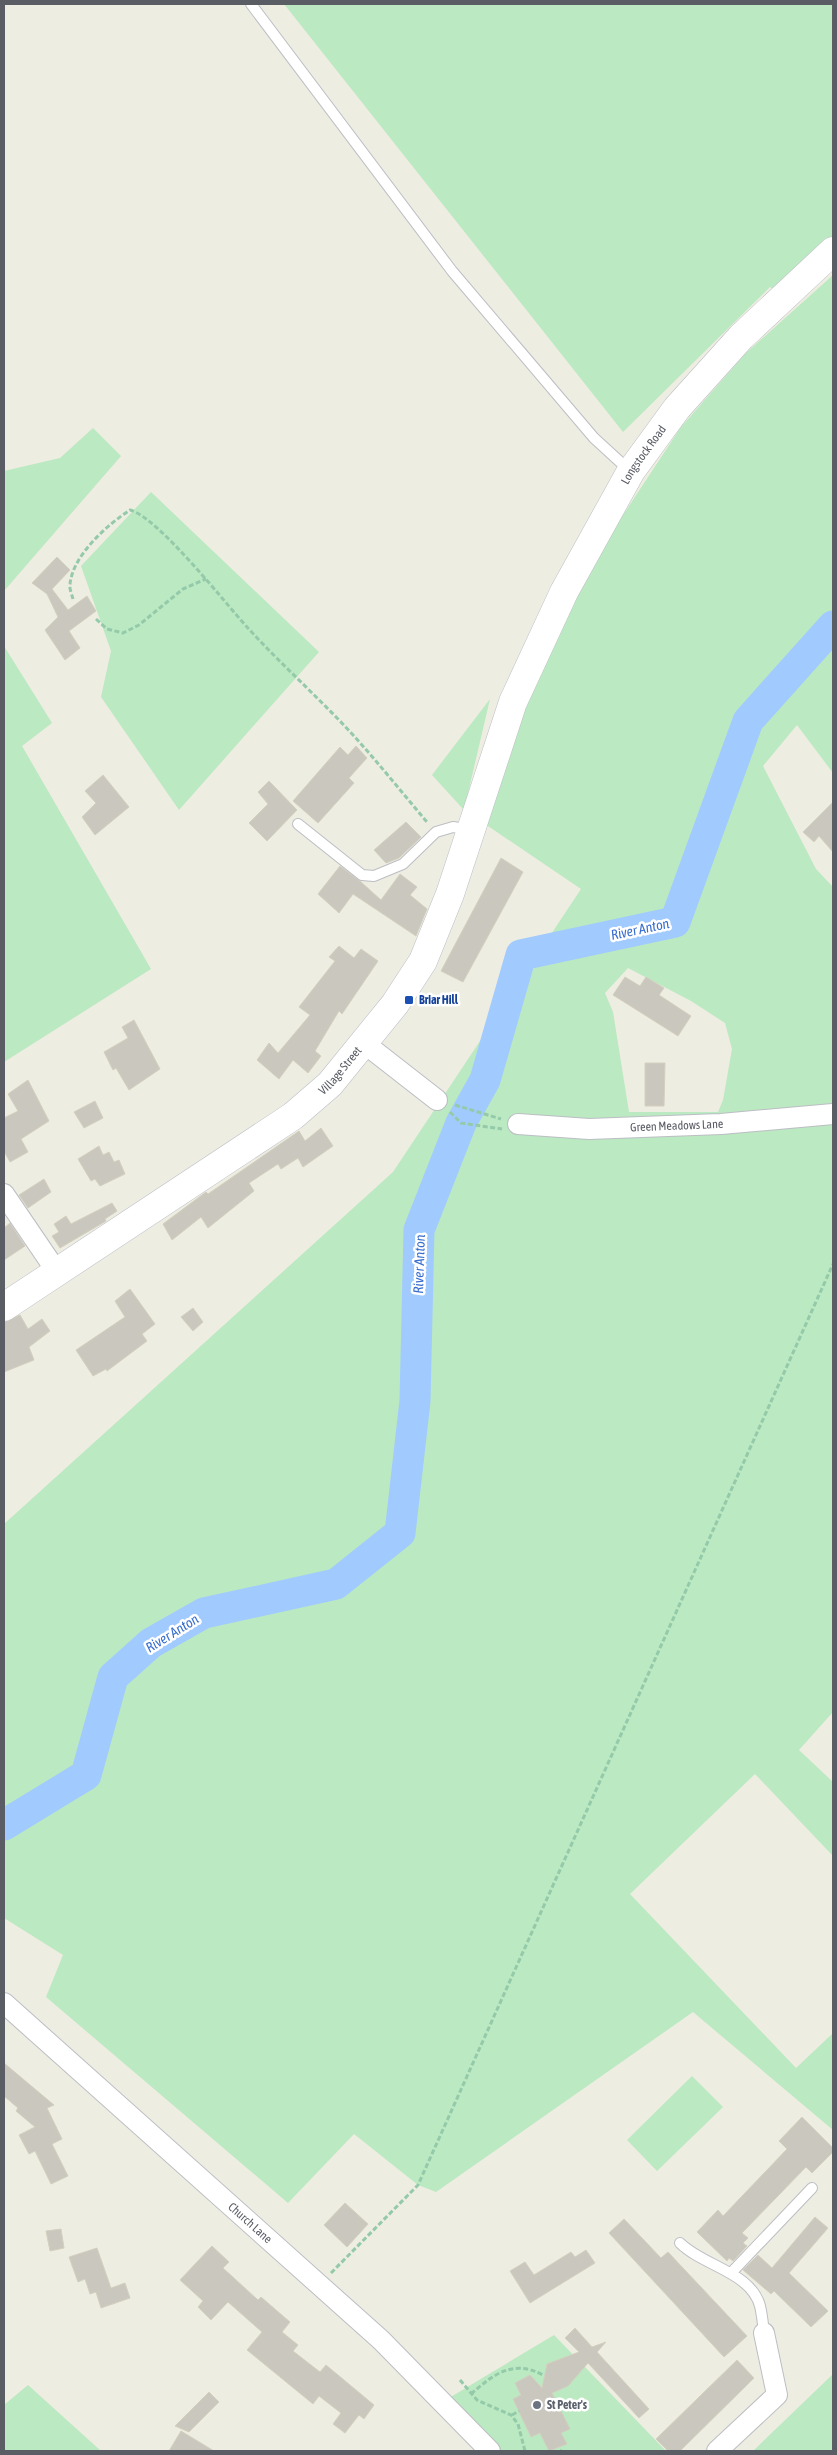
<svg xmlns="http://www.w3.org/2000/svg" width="837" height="2455" viewBox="0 0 837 2455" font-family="'Asap Condensed',sans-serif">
	<rect width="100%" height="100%" fill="#eeede1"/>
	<g fill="#bbe9c1" fill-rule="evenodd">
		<polygon points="284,4 833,4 833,241 777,292 770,287 623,432"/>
		<path d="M833,275V773L797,725L763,766L816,869L833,887V1712L799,1750L833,1782V1856L755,1774L630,1894L796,2068L833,2033V2130L693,2012L436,2192L418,2185L354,2134L288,2203L46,1997L63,1955L4,1918V1524L393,1172L581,889L485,824L489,797L557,622L598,553L681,427L746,353ZM628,968L691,1001L725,1023L732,1049L723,1100L718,1112H629L613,1012L605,993Z"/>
		<polygon points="93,428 121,456 4,591 4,471 60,458"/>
		<polygon points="151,492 319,652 179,810 101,697 111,651 81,566"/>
		<polygon points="4,646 52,723 22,746 151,969 4,1062"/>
		<polygon points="490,699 464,810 432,775"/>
		<polygon points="692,2076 723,2107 657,2171 627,2140"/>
		<polygon points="554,2335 666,2451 501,2451 449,2398"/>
		<polygon points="833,2374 833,2451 753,2451"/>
		<polygon points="28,2385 101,2451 4,2451 4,2405"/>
	</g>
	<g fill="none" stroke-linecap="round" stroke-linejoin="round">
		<polyline stroke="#a1caff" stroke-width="5" points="748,721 833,622"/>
		<polyline stroke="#a1caff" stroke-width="31" points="4,1825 86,1775 113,1677 151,1643 204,1613 336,1584 400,1533 415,1401 419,1230 461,1123 485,1080 521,955 675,922 748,721 833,626"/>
	</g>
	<g fill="#c9c7be" stroke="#d4d0bf">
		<polygon points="57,557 70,570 52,589 68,610 87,596 96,611 69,631 80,648 65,660 45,630 58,617 47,594 32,583"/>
		<polygon points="356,746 367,758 349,778 354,783 318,823 293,801 340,747 348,755"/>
		<polygon points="103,775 129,807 95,835 82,817 96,803 85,791"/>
		<polygon points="269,781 297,810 267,841 249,823 268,804 258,792"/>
		<polygon points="833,802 833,852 819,836 814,842 803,832"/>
		<polygon points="406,822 421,837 399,858 386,863 374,850"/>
		<polygon points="501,858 523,872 463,982 441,971"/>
		<polygon points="340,866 361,882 381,900 400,874 417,887 410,895 427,909 416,936 353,894 339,913 318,894"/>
		<polygon points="339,946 354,958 361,949 378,961 342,1014 339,1011 315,1051 321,1056 308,1073 293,1060 279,1079 257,1060 269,1043 278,1053 310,1015 299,1007 335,961 329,957"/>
		<polygon points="625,977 640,986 646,977 664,988 659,995 691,1016 678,1036 613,995"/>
		<polygon points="134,1020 160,1069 129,1090 116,1068 113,1070 104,1052 128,1038 122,1027"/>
		<polygon points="645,1063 665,1063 664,1106 645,1106"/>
		<polygon points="28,1080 49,1121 21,1139 28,1152 10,1162 4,1151 4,1118 18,1111 8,1094"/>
		<polygon points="95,1101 103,1118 84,1128 74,1112"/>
		<polygon points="321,1128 333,1146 303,1167 298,1158 281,1169 278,1164 249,1183 254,1191 208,1228 201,1217 172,1240 163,1224 206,1192 208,1194 299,1131 305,1141"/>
		<polygon points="99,1146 103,1155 109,1152 114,1162 119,1160 125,1174 100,1186 95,1179 91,1181 78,1159"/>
		<polygon points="44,1179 51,1192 28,1208 19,1195"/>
		<polygon points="112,1203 117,1211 105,1219 106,1221 60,1248 52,1236 59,1232 54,1224 66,1216 71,1224"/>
		<polygon points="10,1223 25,1246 4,1260 4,1228"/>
		<polygon points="130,1289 155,1324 142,1334 147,1341 107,1371 106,1369 93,1376 76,1350 125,1317 115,1301"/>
		<polygon points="193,1308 203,1322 193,1331 181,1317"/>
		<polygon points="20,1315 28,1329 42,1319 50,1331 29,1347 34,1360 4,1372 4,1322"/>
		<polygon points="4,2063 54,2105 47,2108 62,2139 52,2144 68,2176 51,2184 35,2151 29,2154 19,2135 35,2127 16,2111 18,2108 4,2096"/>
		<polygon points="802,2117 833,2148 833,2152 812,2173 806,2167 742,2233 748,2238 743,2243 747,2246 733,2261 729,2258 727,2261 697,2232 718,2210 723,2216 787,2149 779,2141"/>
		<polygon points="345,2203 368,2224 347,2247 324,2225"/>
		<polygon points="815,2217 828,2228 789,2273 828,2311 811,2327 774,2291 771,2294 743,2270 758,2255 772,2268"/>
		<polygon points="624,2219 661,2258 668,2252 747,2336 724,2357 609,2233"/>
		<polygon points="61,2229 64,2248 50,2251 46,2231"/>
		<polygon points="212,2246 229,2262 223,2268 258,2300 261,2297 290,2322 282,2332 298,2345 293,2351 320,2372 326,2365 374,2405 364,2419 359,2415 345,2433 333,2424 341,2413 319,2396 313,2404 247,2350 262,2332 228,2302 211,2320 198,2307 203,2301 180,2280"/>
		<polygon points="97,2248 111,2288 125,2283 130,2298 101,2308 96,2292 90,2294 85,2279 78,2282 69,2257"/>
		<polygon points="586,2250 595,2263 530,2303 510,2271 525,2262 534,2275 571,2252 575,2257"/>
		<polygon points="575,2328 592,2347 606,2342 597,2352 649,2409 639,2418 588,2363 568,2386 552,2393 570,2429 561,2433 567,2444 549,2451 540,2433 531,2437 513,2399 521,2395 515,2383 530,2375 542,2388 547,2364 579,2352 565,2338"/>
		<polygon points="737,2360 754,2378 680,2451 668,2451 656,2439"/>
		<polygon points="209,2392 219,2402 189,2432 175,2426"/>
		<polygon points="181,2431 214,2451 169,2451"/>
	</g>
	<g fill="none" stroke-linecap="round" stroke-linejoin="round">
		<g stroke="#bcbec4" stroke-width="12">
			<g id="lane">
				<polyline points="251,4 452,271 594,438 630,471"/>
				<polyline points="298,824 362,875 374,876 403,864 436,832 453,827 471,830"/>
				<path d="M680,2243C703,2266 751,2272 760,2306C762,2314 763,2324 764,2333"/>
				<polyline points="731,2273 812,2188"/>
			</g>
		</g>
		<g stroke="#bcbec4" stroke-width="22">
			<g id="street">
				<polyline points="364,1043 437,1100"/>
				<path id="s1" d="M518,1124L589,1129L721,1124L833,1114"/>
				<polyline points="4,1194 57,1272"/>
				<path id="s2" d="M4,2003L381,2340L490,2451"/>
				<polyline points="717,2451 777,2395 764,2333"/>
			</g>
		</g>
		<g stroke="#bcbfc7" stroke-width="29">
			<g id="secondary">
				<path id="s3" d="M4,1307L293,1116L330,1084L395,1004L423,961L450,894L513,702L564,592L631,471L677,408L741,337L833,251"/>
			</g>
		</g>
		<g stroke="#94caaa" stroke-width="3" stroke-dasharray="5 2.5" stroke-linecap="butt">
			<path d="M73,599C72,595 69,588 70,584C73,555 107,525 130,510C158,517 225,603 247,627C276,659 308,688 338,719C370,752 398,788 427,822"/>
			<polyline points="96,619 107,629 123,633 139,625 183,589 206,579"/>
			<polyline points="455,1105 501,1119"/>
			<polyline points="450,1112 461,1123 502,1129"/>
			<polyline points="331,2273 418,2185 833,1264"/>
			<polyline points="460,2380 477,2400 511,2415 518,2424 525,2451"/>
			<path d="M471,2394C494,2374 513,2359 543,2375"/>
			<polyline points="512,2415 519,2411"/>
			<polyline points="561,2451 562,2450"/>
		</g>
		<use href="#lane" stroke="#fff" stroke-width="10"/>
		<use href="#street" stroke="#fff" stroke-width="20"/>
		<use href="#secondary" stroke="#fff" stroke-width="28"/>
	</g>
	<rect fill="#1a4fb4" stroke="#fff" stroke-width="2" x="404" y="995" width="10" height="10" rx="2.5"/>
	<circle fill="#6b7280" stroke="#fff" stroke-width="2" cx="537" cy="2405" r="5"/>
	<g text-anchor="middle" stroke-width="5" stroke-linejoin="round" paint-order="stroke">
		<g font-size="12" fill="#5a5d64" stroke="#fff">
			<text dy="4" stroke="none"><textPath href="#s3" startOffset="1104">Longstock Road</textPath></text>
			<text dy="4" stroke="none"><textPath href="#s3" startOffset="412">Village Street</textPath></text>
			<text dy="4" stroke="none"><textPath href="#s1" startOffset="159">Green Meadows Lane</textPath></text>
			<text dy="4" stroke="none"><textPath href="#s2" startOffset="330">Church Lane</textPath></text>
		</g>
		<g font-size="12" font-weight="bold" fill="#164399" stroke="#fff" text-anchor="start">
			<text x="419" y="1004">Briar Hill</text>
		</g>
		<g font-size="12" font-weight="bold" fill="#5b616d" stroke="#fff" text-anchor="start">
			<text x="547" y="2409">St Peter's</text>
		</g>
		<g font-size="14" font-style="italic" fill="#386ece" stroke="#fff">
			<text transform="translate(640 929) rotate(-12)" y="5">River Anton</text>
			<text transform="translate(419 1264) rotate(-88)" y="5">River Anton</text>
			<text transform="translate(172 1633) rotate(-32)" y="5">River Anton</text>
		</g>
	</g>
	<rect width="837" height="2455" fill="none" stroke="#5a5d64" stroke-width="10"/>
</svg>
